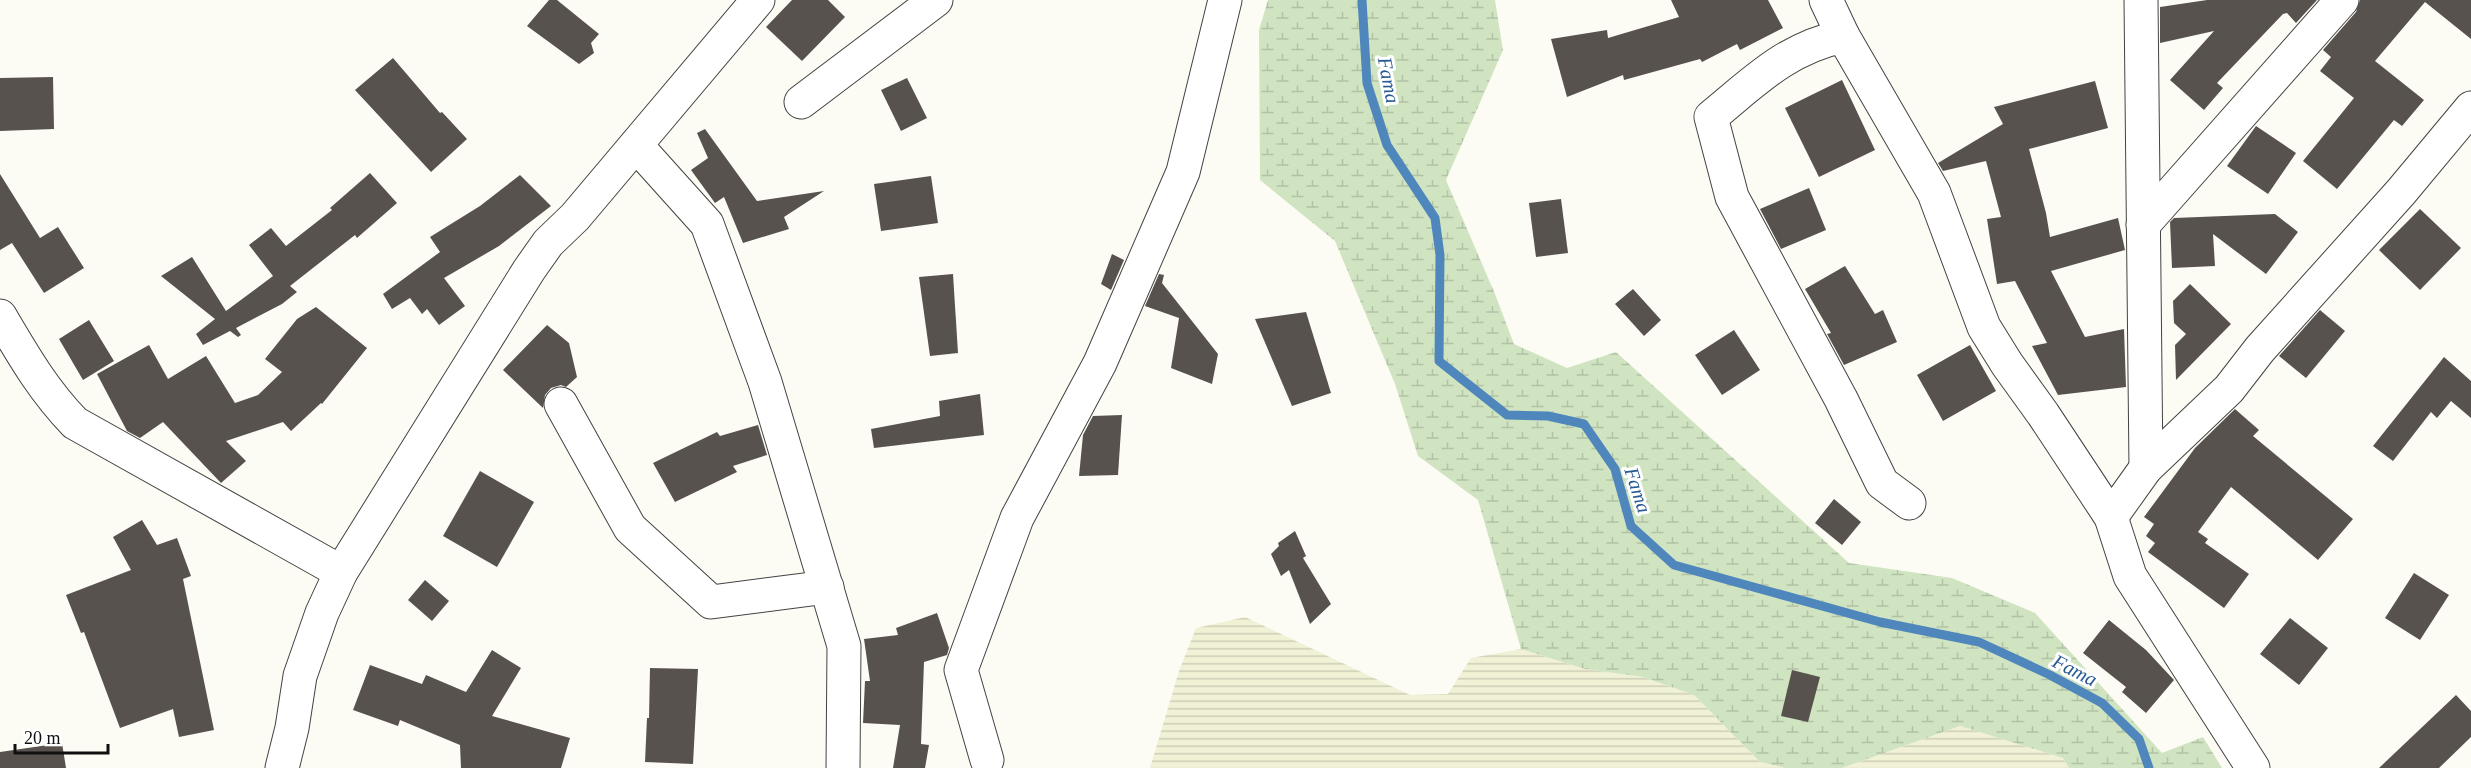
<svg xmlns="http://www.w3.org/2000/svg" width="2471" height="768" viewBox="0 0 2471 768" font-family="'Times New Roman',serif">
	<defs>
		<pattern id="farmland-rules" width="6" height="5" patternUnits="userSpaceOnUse" patternTransform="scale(1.5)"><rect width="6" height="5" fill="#f1f1d6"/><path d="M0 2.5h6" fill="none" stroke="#ceceb7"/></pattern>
		<pattern id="wetland-marsh" width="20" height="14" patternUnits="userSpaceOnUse" patternTransform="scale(1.5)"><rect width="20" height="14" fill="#d0e4c1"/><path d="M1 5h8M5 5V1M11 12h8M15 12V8" fill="none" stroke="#b2c3a5"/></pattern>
	</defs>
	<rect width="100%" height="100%" fill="#fdfcf4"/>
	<g fill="url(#farmland-rules)">
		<polygon points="1245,617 1410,695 1448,694 1471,658 1521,649 1585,669 1643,677 1694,695 1760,762 1785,768 1150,768 1179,671 1196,628"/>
		<polygon points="1960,726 2063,758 2069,768 1842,768"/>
	</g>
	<polygon fill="url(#wetland-marsh)" points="1268,0 1495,0 1503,50 1446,180 1495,294 1514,344 1567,368 1616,352 1849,563 1952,578 2035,613 2162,753 2203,737 2222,768 2069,768 2063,758 1960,726 1842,768 1785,768 1760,762 1694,695 1643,677 1585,669 1521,649 1478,500 1418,456 1395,384 1335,241 1260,180 1259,30"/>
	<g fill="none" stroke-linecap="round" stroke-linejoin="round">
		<polyline stroke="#4f87bc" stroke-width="9" points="1362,0 1367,83 1387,145 1435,218 1440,255 1439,361 1507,415 1548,416 1584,424 1615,469 1631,526 1674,565 1880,622 1979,642 2050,675 2102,703 2139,739 2149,768"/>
	</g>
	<g fill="#57524d">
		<polygon points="549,0 557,0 599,34 591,43 594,53 579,64 527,26"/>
		<polygon points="792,0 828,0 845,17 802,61 766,27"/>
		<polygon points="1671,0 1768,0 1783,28 1740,50 1737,44 1702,62 1700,59 1624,80 1623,75 1567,97 1551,39 1607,30 1608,38 1679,17"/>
		<polygon points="2207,0 2317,0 2296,23 2287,13 2283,14 2217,83 2223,88 2204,110 2170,80 2214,31 2160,43 2160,7"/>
		<polygon points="2360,0 2471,0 2471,39 2425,2 2375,61 2424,100 2402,126 2394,120 2337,189 2303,161 2354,98 2320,71 2331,57 2323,50 2356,12"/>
		<polygon points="393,58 440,113 442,112 467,139 431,172 355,90"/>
		<polygon points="53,77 54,129 0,131 0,78"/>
		<polygon points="907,78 927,118 901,131 881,90"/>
		<polygon points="1842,80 1875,150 1819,177 1785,108"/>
		<polygon points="2095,81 2108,128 2029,149 2046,213 2050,237 2118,218 2125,250 2051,271 2085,337 2124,329 2126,387 2058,395 2032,346 2047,343 2015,281 1997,284 1987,219 2001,217 1986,161 1943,171 1938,163 2003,124 1994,107"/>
		<polygon points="2256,126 2296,153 2268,194 2227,166"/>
		<polygon points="705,129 757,201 824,191 784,217 789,229 743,243 724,197 715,203 691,170 708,158 697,133"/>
		<polygon points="370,173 397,203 357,238 355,235 290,286 297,292 282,304 236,328 241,335 238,337 230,331 203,345 196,334 215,319 161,276 192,257 226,311 273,276 249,245 271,228 286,246 332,210 330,208"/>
		<polygon points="0,174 40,238 58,227 84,268 44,293 12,243 0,250"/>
		<polygon points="520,175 551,206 499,246 444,278 465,306 439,325 427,309 422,314 410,298 392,309 383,294 440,252 430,237 480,206"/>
		<polygon points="931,176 938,223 881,231 874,184"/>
		<polygon points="1809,188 1826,230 1781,249 1760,209"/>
		<polygon points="1561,199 1568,253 1536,257 1529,203"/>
		<polygon points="2420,209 2461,248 2420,290 2379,250"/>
		<polygon points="2275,214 2298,232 2266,274 2213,234 2215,266 2172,268 2170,222 2174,218"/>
		<polygon points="1112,254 1124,260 1111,290 1101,284"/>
		<polygon points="1845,266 1875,314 1883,310 1897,342 1844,365 1827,334 1831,333 1805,289"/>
		<polygon points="953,274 958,353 930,356 919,277"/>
		<polygon points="1159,274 1164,275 1162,283 1218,354 1212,384 1171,368 1179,318 1145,306"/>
		<polygon points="2190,284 2231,324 2176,380 2175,345 2186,334 2174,323 2173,301"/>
		<polygon points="1633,289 1661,320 1644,336 1615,304"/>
		<polygon points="316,307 367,348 322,404 321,403 291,431 283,422 226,441 246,461 221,483 163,422 140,438 127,431 97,374 149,345 168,379 206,356 235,403 258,395 282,372 265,359 297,319"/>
		<polygon points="2320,310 2345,331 2306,378 2279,356"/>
		<polygon points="1306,312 1331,393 1292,406 1255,319"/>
		<polygon points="89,320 114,361 83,380 59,339"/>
		<polygon points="547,325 569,343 577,377 566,387 561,385 551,388 545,395 543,408 503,370"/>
		<polygon points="1734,330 1760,370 1722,395 1695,355"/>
		<polygon points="1970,345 1996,391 1943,421 1917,375"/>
		<polygon points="2444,357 2471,381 2471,418 2451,401 2437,418 2431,412 2393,461 2373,446"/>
		<polygon points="980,394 984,435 874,448 871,429 940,416 939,401"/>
		<polygon points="2235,409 2259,430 2253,436 2353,519 2318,560 2231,487 2198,532 2208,539 2205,543 2249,574 2224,608 2148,552 2155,543 2146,536 2154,524 2144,517 2195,448"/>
		<polygon points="1122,415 1118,475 1079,476 1083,435 1093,416"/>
		<polygon points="758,425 767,455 733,466 737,472 675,502 653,463 717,432 720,436"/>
		<polygon points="480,471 534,502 497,567 443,536"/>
		<polygon points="1834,499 1861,522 1842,545 1815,523"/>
		<polygon points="142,520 157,545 177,538 191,576 183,579 214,730 179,737 173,709 120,728 84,632 81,633 66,595 131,570 113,537"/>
		<polygon points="1295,531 1306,556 1303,558 1331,604 1310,624 1289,570 1281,576 1271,554 1279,546 1278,543"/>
		<polygon points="2414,573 2449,595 2420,640 2385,618"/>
		<polygon points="425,580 449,601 432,621 408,600"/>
		<polygon points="937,613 949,648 947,655 924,662 921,744 929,745 925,768 893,768 900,725 863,723 865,681 870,681 864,639 898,635 896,628"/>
		<polygon points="2290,618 2328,648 2299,685 2260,654"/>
		<polygon points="2109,620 2146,650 2174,680 2146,713 2122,692 2126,687 2083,653"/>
		<polygon points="492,650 521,668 492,716 570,738 561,768 461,768 460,745 400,720 398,726 353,710 370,665 422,684 426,675 466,692"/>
		<polygon points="650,668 698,669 693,764 645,762 647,718 649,718"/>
		<polygon points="1792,670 1820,677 1808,722 1781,716"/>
		<polygon points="2456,695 2471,711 2471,737 2439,768 2379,768"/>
		<polygon points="62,743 66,768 0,768 0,752"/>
	</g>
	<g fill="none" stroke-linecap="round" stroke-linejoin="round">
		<g stroke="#434343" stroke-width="35">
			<g id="street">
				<polyline points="1826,0 1843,36"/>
				<polyline points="2141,0 2146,468"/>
				<polyline points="801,102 936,0"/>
				<polyline points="636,145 707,224 765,382 844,646 843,768"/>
				<polyline points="2143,225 2342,0"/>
				<path d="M0,316C23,355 43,390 75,423L341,572"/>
				<polyline points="561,404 630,528 711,602 827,587"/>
				<path d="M1909,503L1882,483L1841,399L1732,197L1711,117C1755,81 1785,49 1843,36L1934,193L1984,327L2007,364L2043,414L2111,517L2130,576L2253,768"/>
				<polyline points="2111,517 2146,468 2229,389 2260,349 2401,192 2471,108"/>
				<polyline points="987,760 961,670 1017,518 1100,363 1183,172 1225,0"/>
				<polyline points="282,768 292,728 300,676 322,613 341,572 529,270 548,243 575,217 758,0"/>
			</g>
		</g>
		<use href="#street" stroke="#fff" stroke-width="33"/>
	</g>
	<g text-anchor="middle" stroke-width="6" stroke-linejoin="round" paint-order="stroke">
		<g font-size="20" font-style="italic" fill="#285a92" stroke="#fff">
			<text transform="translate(1389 80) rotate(79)" y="7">Fama</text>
			<text transform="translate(1638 490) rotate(72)" y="7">Fama</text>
			<text transform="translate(2075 670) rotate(27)" y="7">Fama</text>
		</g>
	</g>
	<path d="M15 744v9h93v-9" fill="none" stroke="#101010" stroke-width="3"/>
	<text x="24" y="744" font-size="18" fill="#101010" stroke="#ffffff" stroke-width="4.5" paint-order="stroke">20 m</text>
</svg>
